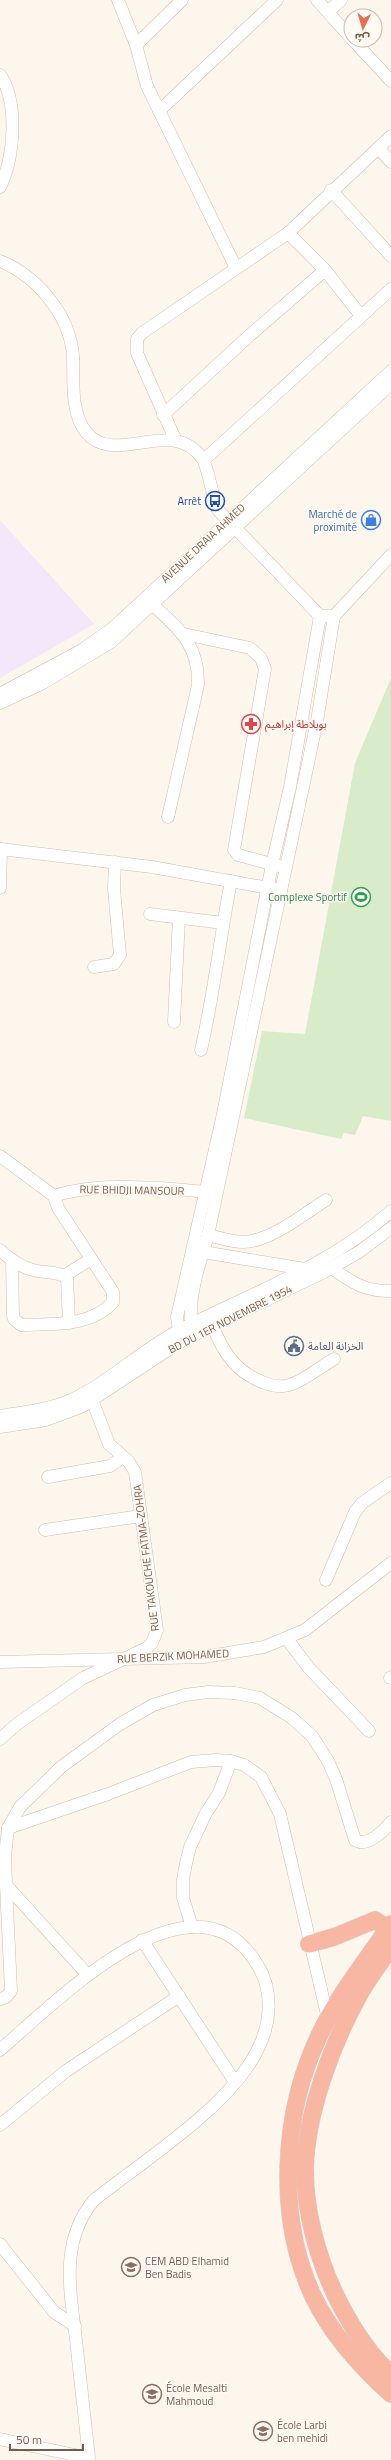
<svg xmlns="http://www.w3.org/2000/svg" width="391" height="2460" viewBox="0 0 391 2460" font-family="'Titillium Web','Noto Sans Arabic',sans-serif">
	<rect width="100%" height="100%" fill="#fdf6ec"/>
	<polygon fill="#f3e8fa" points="0,520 94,624 0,678"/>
	<polygon fill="#d8ecc9" points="391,678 391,1121 363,1116 355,1135 344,1133 341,1139 244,1118 262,1031 305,1034 355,763"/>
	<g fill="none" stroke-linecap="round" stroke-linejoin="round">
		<g stroke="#d1beb0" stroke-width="13">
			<g id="minor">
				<polyline points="118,0 136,45 147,86 236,268"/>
				<polyline points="317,0 351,38"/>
				<polyline points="329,11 341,0"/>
				<polyline points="353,40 391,81"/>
				<polyline points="136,45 182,0"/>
				<path d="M0,75C19,102 14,159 0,187"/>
				<polyline points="159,111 277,0"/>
				<polyline points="379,149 391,162"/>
				<polyline points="331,190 391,256"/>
				<polyline points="288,233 325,270 361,316"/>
				<path d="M0,261C37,276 70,315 73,356C74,380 70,412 86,432C114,468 171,415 202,458C208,466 212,496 218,510L320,616H334L391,555"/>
				<polyline points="163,415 250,335 325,270"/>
				<polyline points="175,439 137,353 137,339 142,333 288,233 391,136"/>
				<polyline points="204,460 391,289"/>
				<path d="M153,605C180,630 199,645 198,685L168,817"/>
				<polyline points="184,634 250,648 261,658 265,669 234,850 238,855 279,866"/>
				<polyline points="0,694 82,650 113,628 391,371"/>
				<polyline points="0,703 43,683 111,642 391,384"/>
				<polyline points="0,849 152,867 274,889"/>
				<polyline points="0,888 1,849"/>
				<polyline points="150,914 223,923"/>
				<polyline points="94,967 114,964 120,955 114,889 115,862"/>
				<polyline points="174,1022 179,918"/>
				<path d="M201,1050C214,994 220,938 231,881"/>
				<path d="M0,1156L54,1196C99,1182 159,1187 206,1192"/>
				<path d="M208,1235C220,1238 232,1242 244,1242C271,1241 304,1214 326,1200"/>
				<path d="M0,1250C10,1259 20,1267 33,1270C43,1273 59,1271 67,1278L69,1323"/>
				<polyline points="203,1252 305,1269"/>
				<path d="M12,1261L13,1315L14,1319L21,1325C51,1324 91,1327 113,1302V1292L58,1208L54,1196"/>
				<path d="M332,1268C351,1282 366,1292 391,1291"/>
				<polyline points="64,1276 91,1259"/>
				<path d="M213,1327C224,1354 237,1373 265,1383C273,1386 281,1388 289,1385C304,1381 320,1367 334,1359"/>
				<path d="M195,1335C183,1310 200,1262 208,1235L317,721L334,616"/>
				<polyline points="183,1340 179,1331 177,1317 223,1114 272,865 290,787 320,616"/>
				<path d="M0,1416C24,1412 48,1410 71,1400C110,1382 140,1351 178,1331C249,1294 330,1266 391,1211"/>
				<polyline points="0,1427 46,1420 81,1407 183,1340 324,1272 359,1252 391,1228"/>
				<polyline points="48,1477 110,1466 123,1457"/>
				<polyline points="45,1530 141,1516"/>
				<polyline points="326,1580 355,1512 362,1503 391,1483"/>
				<polyline points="287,1639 309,1668 369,1731"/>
				<polyline points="0,1662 204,1657 264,1647 305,1630 391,1563"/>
				<polyline points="390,1678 391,1677"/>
				<polyline points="0,1739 17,1724 83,1678 147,1648 152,1643 157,1630 135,1472 129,1462 109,1444 92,1400"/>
				<polyline points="8,1828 108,1794 191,1762 216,1760 231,1761 244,1765 261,1777 280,1814 328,2019"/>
				<polyline points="192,1927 183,1898 183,1880 186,1863 190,1847 206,1813 219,1793 231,1761"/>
				<polyline points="142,1940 235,2082"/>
				<path d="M87,1974L6,1885L5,1857L8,1828L20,1807L61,1767L120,1724L153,1705L185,1695L208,1692L235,1693L260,1698L292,1718L312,1736L328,1761L336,1779L355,1840C366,1848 384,1831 391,1822"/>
				<polyline points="0,1999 6,1997 11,1991 6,1885"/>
				<path d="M0,2050C55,2003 193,1860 257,1964C274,1991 271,2024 257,2051C229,2107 143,2161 94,2200C57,2244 72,2298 77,2349C81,2385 85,2422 89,2458L0,2439"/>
				<polyline points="0,2125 66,2071 179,1996"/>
				<polyline points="0,2244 54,2312 75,2326"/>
			</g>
		</g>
		<g stroke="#dad1cd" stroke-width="18">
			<g id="highway">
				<path d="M391,1924C366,1961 338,1995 319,2036C282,2114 276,2219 314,2298C332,2335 360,2366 391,2394"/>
				<polyline points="309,1944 334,1937 375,1920 388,1929"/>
				<path d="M391,1947C380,1963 368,1979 359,1995C332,2044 306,2113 305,2170C305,2211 317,2255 334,2292C348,2321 367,2353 391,2374"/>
			</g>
		</g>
		<use href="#minor" stroke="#fff" stroke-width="12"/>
		<use href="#highway" stroke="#f7b7a3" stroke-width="17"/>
	</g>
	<defs>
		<g id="bus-ring" transform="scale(1)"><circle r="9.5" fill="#fffaf3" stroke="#1a4fb4" stroke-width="1.5"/><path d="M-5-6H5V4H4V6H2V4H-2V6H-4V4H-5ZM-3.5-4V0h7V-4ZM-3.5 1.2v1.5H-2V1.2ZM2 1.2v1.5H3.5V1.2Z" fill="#1a4fb4"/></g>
		<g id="shop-ring" transform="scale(1)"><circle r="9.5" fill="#fffaf3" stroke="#3f7fe0" stroke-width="1.5"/><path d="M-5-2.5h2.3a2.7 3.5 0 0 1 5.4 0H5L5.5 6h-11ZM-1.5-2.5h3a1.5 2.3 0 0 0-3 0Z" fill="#3f7fe0"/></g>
		<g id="pharmacy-ring" transform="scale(1)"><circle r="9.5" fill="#fffaf3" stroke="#e0444e" stroke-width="1.5"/><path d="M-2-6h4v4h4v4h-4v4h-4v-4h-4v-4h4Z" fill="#e0444e"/></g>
		<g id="stadium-ring" transform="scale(1)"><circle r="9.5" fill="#fffaf3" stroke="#2e9e5b" stroke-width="1.5"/><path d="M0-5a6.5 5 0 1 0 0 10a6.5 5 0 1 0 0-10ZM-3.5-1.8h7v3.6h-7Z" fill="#2e9e5b"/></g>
		<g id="civic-ring" transform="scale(1)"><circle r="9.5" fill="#fffaf3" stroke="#5c6f8a" stroke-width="1.5"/><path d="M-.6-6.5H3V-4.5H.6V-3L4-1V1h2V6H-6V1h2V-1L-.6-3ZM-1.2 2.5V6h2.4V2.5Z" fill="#5c6f8a"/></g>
		<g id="school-ring" transform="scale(1)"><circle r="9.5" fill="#fffaf3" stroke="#8d6e63" stroke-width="1.5"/><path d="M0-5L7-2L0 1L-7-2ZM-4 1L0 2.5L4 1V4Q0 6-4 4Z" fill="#8d6e63"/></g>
	</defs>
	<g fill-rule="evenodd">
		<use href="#bus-ring" x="215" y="501"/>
		<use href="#shop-ring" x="371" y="520"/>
		<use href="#pharmacy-ring" x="251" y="724"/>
		<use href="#stadium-ring" x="361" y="897"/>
		<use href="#civic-ring" x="294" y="1346"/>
		<use href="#school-ring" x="131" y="2267"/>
		<use href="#school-ring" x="152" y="2394"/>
		<use href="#school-ring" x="263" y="2431"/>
	</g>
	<g text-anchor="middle" stroke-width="3" stroke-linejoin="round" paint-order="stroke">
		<g font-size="11" fill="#164399" stroke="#fffaf3" text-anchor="end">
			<text x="201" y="505">Arrêt</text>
		</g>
		<g font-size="11" fill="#366cbe" stroke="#fffaf3" text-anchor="end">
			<text x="357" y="518">Marché de<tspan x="357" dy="13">proximité</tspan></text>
		</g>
		<g font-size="11" fill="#7a5c4d" stroke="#fffaf3">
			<text transform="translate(203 543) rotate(-43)" y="4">AVENUE DRAIA AHMED</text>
			<text transform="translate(132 1190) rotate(1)" y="4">RUE BHIDJI MANSOUR</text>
			<text transform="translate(230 1319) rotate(-27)" y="4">BD DU 1ER NOVEMBRE 1954</text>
			<text transform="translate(146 1558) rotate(-97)" y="4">RUE TAKOUCHE FATMA-ZOHRA</text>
			<text transform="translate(173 1656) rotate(-3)" y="4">RUE BERZIK MOHAMED</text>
		</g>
		<g font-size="11" fill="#be3a42" stroke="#fffaf3" text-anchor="start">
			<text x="265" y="728">بوبلاطة إبراهيم</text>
		</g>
		<g font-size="11" fill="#27864d" stroke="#fffaf3" text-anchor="end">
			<text x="347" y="901">Complexe Sportif</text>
		</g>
		<g font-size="11" fill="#4e5e75" stroke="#fffaf3" text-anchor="start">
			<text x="308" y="1350">الخزانة العامة</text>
		</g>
		<g font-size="11" fill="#785e54" stroke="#fffaf3" text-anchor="start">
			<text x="145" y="2265">CEM ABD Elhamid<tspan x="145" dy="13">Ben Badis</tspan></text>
			<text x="166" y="2392">École Mesalti<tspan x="166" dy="13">Mahmoud</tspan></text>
			<text x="277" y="2429">École Larbi<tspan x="277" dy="13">ben mehidi</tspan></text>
		</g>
	</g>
	<g transform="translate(363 28) rotate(185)"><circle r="19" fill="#fffaf3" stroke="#cabbb1"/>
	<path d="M0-3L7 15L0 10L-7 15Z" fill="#e76f51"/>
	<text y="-6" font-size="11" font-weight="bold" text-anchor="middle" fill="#7a5c4d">ش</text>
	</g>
	<path d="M10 2444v6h73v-6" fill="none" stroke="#7a5c4d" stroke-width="2"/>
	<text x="16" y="2444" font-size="12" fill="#7a5c4d" stroke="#fffaf3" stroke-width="3" paint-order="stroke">50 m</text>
</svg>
